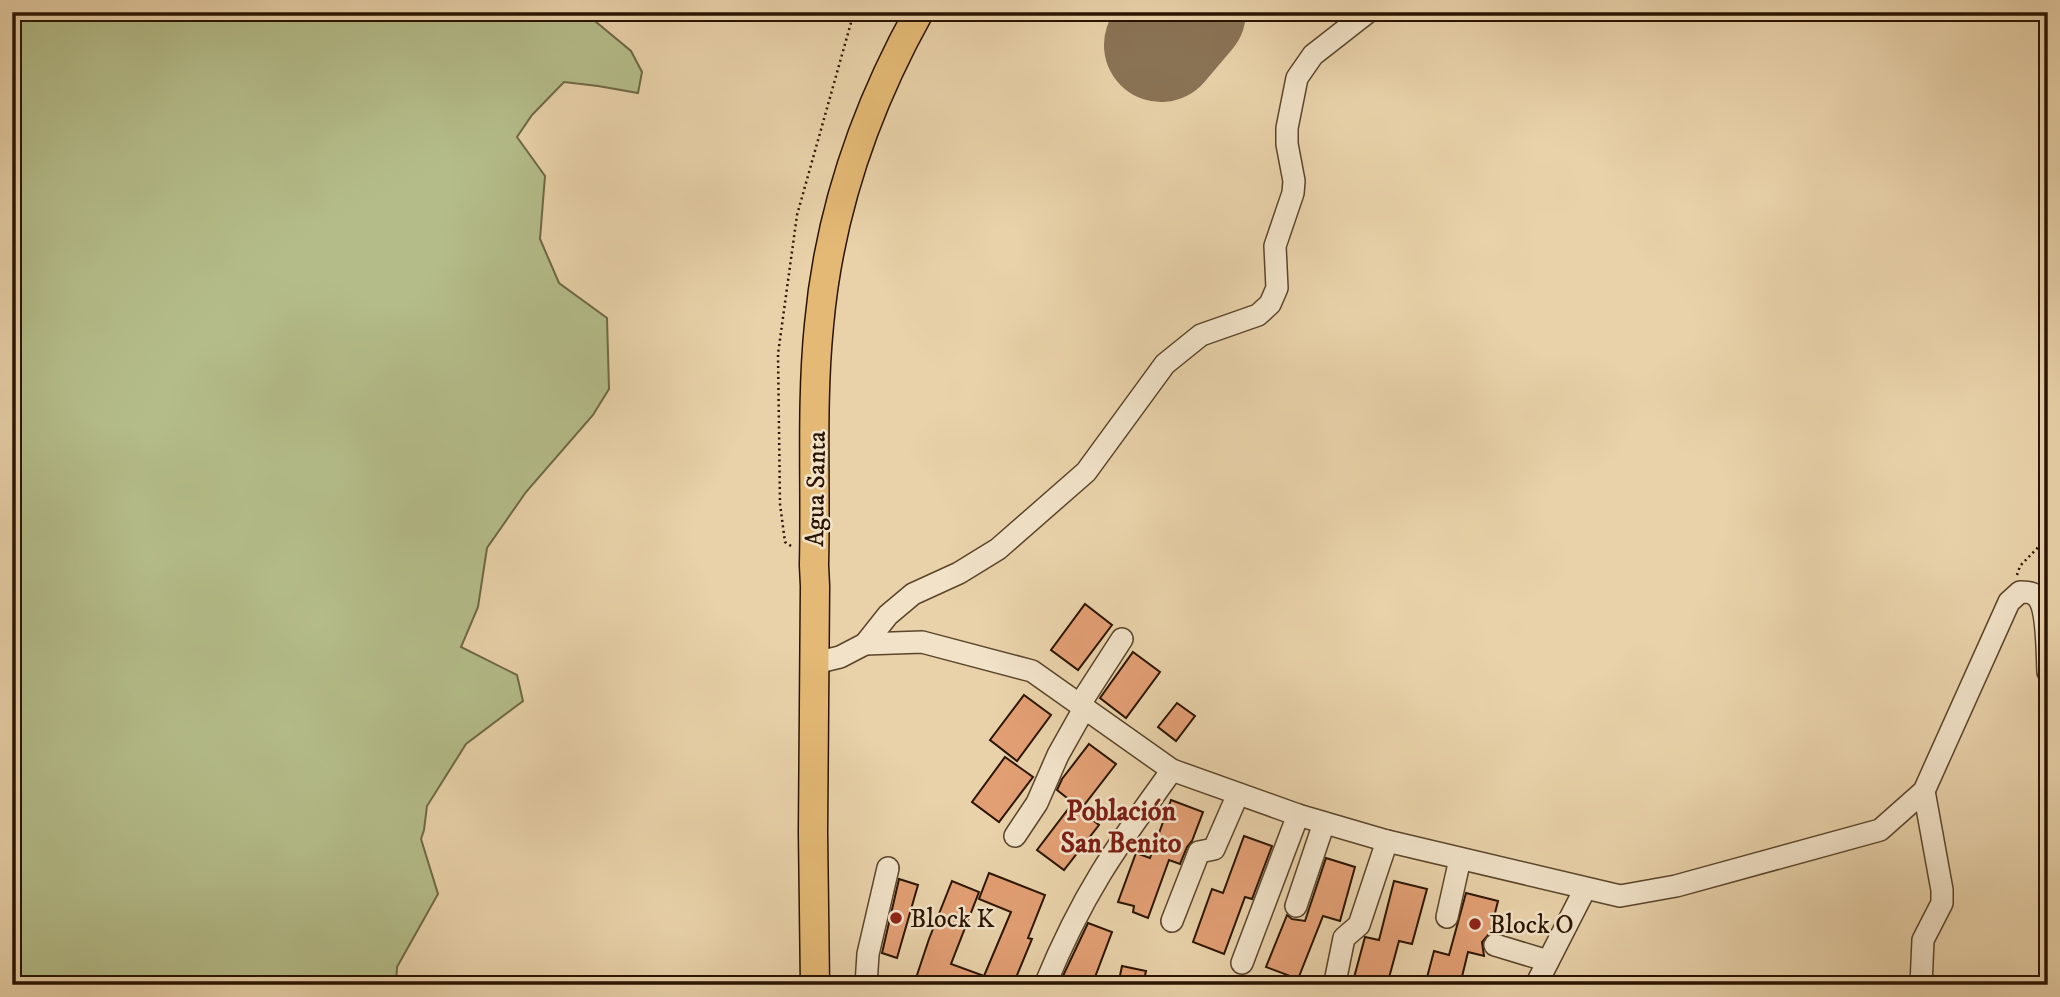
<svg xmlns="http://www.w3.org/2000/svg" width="2060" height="997" viewBox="0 0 2060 997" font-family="'IM FELL DW Pica',serif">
	<rect width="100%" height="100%" fill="#e9d2aa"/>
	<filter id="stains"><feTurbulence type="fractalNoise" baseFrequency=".00286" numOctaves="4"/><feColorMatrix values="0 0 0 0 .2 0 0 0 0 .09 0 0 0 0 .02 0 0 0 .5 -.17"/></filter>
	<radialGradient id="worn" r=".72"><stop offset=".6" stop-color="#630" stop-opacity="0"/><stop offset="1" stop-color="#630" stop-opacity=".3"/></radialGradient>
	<polygon fill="#b4bd8a" stroke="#6f6845" stroke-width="2" points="12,12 584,12 631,51 642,72 638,93 598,86 564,82 532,115 517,137 545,176 540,239 559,283 607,318 609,389 593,415 526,492 487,548 478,607 461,647 517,675 523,701 466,744 427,806 424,830 421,839 438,894 397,967 396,985 12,985"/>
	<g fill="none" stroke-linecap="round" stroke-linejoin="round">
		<polyline stroke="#8a7355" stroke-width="46" points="1146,12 1161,45"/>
		<polyline stroke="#8a7355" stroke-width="114" points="1161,45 1189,12"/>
	</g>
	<g fill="#e39f74" stroke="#2a1400" stroke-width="2">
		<polygon points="1085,604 1112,625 1078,670 1051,650"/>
		<polygon points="1133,652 1160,672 1126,718 1100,698"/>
		<polygon points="1024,695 1051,715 1017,761 990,740"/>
		<polygon points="1177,703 1195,716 1176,741 1158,727"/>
		<polygon points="1089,744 1116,764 1081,809 1057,790 1062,779"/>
		<polygon points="1005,757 1033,777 999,822 972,802"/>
		<polygon points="1171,800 1203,812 1192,841 1187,847 1180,864 1169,860 1148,918 1133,912 1134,906 1118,902 1136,853 1150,858"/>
		<polygon points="1072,804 1099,825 1064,870 1037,850"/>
		<polygon points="1244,836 1272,846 1252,899 1245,897 1224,954 1193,942 1212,889 1223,893"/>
		<polygon points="1326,858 1355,867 1340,921 1323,916 1298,979 1266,967 1287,915 1292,919 1305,921"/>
		<polygon points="989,873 1045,895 1028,938 1032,939 1013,985 927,985 915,981 929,939 952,881 979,892 951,964 984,976 1011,912 979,899"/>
		<polygon points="899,879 918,885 897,958 882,953"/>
		<polygon points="1394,881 1427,889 1412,944 1399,941 1387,985 1352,985 1365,937 1379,940"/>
		<polygon points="1466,893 1498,901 1490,933 1482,942 1484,956 1468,952 1460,985 1425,985 1434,951 1449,955"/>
		<polygon points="1088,923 1112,932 1092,985 1080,985 1062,978"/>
		<polygon points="1122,966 1146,971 1143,985 1118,985"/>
	</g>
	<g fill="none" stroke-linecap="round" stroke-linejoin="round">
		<g stroke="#5a442a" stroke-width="24">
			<g id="minor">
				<path d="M865,644L922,642L1032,671L1172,770L1298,815L1387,841L1620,896L1676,886L1880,830L1924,791L2009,602L2020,592C2025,592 2032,592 2036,596C2048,606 2047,655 2048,672"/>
				<polyline points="815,663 840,657 865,644 888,615 913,594 959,573 998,549 1086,472 1165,364 1201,335 1258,315 1270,304 1277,288 1275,246 1293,193 1294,181 1287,144 1287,128 1297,78 1313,55 1368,12"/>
				<polyline points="1080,704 1122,639"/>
				<polyline points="1015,836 1037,803 1058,755 1085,707"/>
				<polyline points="1296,906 1324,823"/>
				<polyline points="1447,917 1460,859"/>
				<polyline points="1172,921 1199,852 1214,849 1238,794"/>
				<polyline points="1495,945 1548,961"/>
				<polyline points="1242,963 1298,815"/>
				<polyline points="1335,982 1344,938 1359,925 1387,841"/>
				<polyline points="866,985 868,954 888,868"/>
				<path d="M1045,985C1061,946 1079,909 1101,873C1123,837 1148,804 1172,770"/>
				<polyline points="1536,985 1585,889"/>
				<polyline points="1921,985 1923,940 1942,903 1942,890 1924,791"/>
			</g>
		</g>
		<g stroke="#2a1400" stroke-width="31">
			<path id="major" d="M815,985L813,832L815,586L814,565C816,486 811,405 819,325C829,214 865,109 919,12"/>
		</g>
		<g stroke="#2a1400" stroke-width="2.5" stroke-dasharray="2 3.5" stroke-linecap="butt">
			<polyline points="791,546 785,542 780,504 778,354 797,215 854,12"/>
			<polyline points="2017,575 2020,566 2048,537"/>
		</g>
		<use href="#minor" stroke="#f1e2c8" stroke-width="21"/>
		<use href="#major" stroke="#e4b975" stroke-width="28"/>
	</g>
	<g fill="#8f2418" stroke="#f1e2c8" stroke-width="2.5">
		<circle cx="896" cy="918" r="7"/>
		<circle cx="1475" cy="924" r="7"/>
	</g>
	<g text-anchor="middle" stroke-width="5" stroke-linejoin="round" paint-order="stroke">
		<g font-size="26" fill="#2a1400" stroke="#f1e2c8">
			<text transform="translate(815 489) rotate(-89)" y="9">Agua Santa</text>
		</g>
		<g font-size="26" fill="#2a1400" stroke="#f1e2c8" text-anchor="start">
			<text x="910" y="927">Block K</text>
			<text x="1489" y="933">Block O</text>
		</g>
		<g font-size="28" font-weight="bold" fill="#7a1f14" stroke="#f1e2c8">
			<text x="1121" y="820">Población<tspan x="1121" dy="32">San Benito</tspan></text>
		</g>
	</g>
	<rect width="2060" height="997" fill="none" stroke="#e9d2aa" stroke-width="42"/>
	<rect x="14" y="14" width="2032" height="969" fill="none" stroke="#2a1400" stroke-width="3.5"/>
	<rect x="21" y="21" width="2018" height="955" fill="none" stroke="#2a1400" stroke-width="2"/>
	<rect width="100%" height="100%" filter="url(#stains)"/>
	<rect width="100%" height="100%" fill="url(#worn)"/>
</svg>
